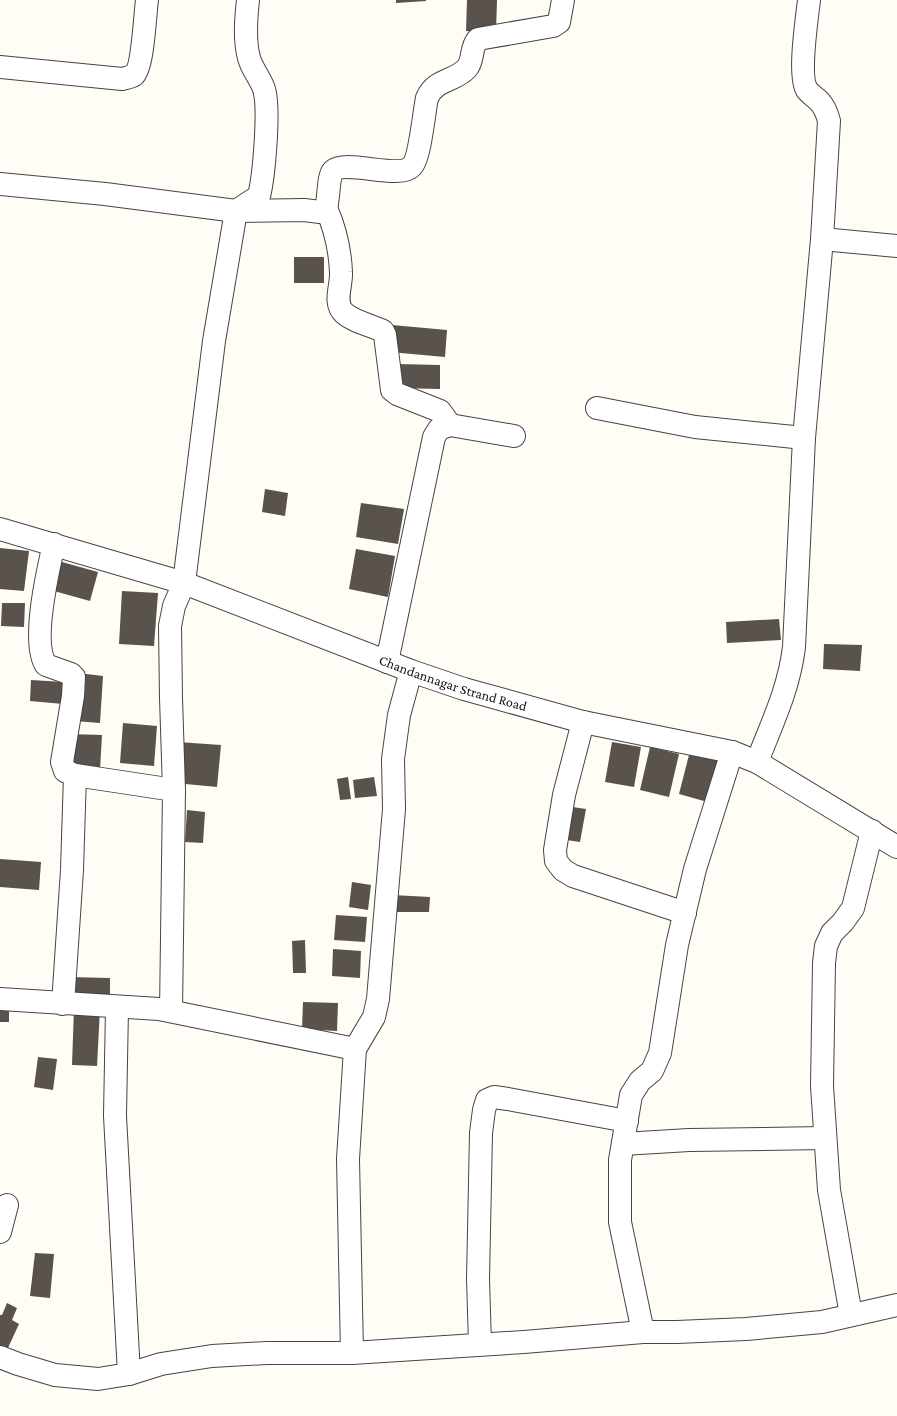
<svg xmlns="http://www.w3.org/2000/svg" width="897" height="1416" viewBox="0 0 897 1416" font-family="'Crimson Pro',serif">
	<rect width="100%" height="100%" fill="#fffdf5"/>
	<g fill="#5a524d">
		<polygon points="396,0 426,0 426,1 396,3"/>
		<polygon points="467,0 497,0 496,33 466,31"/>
		<rect x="294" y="257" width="30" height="26"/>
		<polygon points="392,325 447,330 445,357 390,352"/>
		<polygon points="397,364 440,365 440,389 396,388"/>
		<polygon points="265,489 288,493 285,516 262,512"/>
		<polygon points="361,503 404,509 398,544 356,537"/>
		<polygon points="0,548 29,551 24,591 0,589"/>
		<polygon points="356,549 395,556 388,597 349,589"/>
		<polygon points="62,562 98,572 90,601 54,591"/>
		<polygon points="122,591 158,593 154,646 119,644"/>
		<polygon points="2,603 25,603 24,627 1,626"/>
		<polygon points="779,619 781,640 727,643 726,622"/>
		<polygon points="824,644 862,645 860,671 823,669"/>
		<polygon points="78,673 103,676 100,723 75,721"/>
		<polygon points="31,680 64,682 63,704 30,701"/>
		<polygon points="123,723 157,726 154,766 120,763"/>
		<polygon points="69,734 102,735 100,770 67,766"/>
		<polygon points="178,742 221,745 217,787 175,783"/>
		<polygon points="612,742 641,747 634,787 605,782"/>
		<polygon points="650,747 679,754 669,797 640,790"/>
		<polygon points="690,751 722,760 711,803 679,794"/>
		<polygon points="348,777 351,799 340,800 337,779"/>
		<polygon points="374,777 377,796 355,798 353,780"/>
		<polygon points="566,806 586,809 580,842 560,839"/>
		<polygon points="187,810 205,812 203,843 185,842"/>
		<polygon points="0,859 41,862 39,890 0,887"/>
		<polygon points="352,882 371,885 368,910 349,907"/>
		<polygon points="392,895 430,897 429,912 391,912"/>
		<polygon points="336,915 367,917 365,942 334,940"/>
		<polygon points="305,940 306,973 293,973 292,941"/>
		<polygon points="333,949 361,951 360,978 332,976"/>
		<polygon points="69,977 110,978 110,998 68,998"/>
		<polygon points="303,1002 338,1003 337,1031 302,1029"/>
		<rect x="0" y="1004" width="9" height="18"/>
		<polygon points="74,1008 100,1009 97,1066 72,1065"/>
		<polygon points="38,1057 57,1059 53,1090 34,1087"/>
		<polygon points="35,1253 54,1254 50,1298 30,1296"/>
		<polygon points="7,1303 17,1308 12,1320 19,1324 7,1350 0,1347 0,1315 2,1315"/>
	</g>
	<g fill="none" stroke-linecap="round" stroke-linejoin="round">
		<g stroke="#444" stroke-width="24">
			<g id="street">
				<path d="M0,67L122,79C126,78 131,77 134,75C143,67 145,14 147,0"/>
				<path d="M0,184L105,194L236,211L304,210L320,212L326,208C329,199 328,176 333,171C346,159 400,180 412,166C420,158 424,112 427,98C436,78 455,82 467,68C474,60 470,48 478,39L553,26L559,22L563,0"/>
				<path d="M326,208C335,228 340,250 341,272C342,285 333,303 344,313C354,322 370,325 383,331L385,335L392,390L397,394L440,411L450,425"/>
				<polyline points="822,239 897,246"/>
				<polyline points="597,408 695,427 804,438"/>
				<path id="s1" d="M0,529L184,583L411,671L464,689L583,722L732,752L757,762L897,847"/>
				<path d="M54,544C48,570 31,643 46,665L71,674L74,677L73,696L62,762L65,771L75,775L174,790"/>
				<polyline points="387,662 434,437 439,429 450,425 514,436"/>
				<polyline points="583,722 564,795 555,850 556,861 563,870 573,876 685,913"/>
				<path d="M757,762C772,723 789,689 794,647L804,438L822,239L829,121C827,113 824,106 819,101C815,97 810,94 807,90C798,76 807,18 809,0"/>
				<polyline points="0,999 159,1009 355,1049"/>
				<polyline points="63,1004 72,870 75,775"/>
				<polyline points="117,1008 115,1116 129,1374"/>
				<path d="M171,1011L174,790L171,698L170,626L174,606L184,583L214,341L236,211L259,196C264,176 270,108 264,89C260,78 252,69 249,58C244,40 246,18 248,0"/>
				<polyline points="623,1144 689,1140 825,1138"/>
				<polyline points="0,1232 7,1205"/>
				<polyline points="851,1315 829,1190 822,1086 824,963 826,946 832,933 843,922 853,908 872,831"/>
				<polyline points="643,1332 620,1222 620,1160 631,1095 640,1081 652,1071 660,1053 677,945 695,869 732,752"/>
				<polyline points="480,1344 478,1279 481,1133 484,1110 487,1100 494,1097 508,1099 627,1121"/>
				<polyline points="352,1353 348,1159 355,1049 374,1017 378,999 394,809 393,759 399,715 411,671"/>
				<polyline points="0,1357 18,1364 55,1375 98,1379 129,1374 161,1364 212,1356 267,1353 352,1353 524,1342 643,1332 677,1332 746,1329 822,1322 897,1305"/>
			</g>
		</g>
		<use href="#street" stroke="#fff" stroke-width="22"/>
	</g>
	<g text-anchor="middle" stroke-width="5" stroke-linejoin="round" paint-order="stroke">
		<g font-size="14" fill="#111" stroke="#fff">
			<text dy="5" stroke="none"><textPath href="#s1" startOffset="479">Chandannagar Strand Road</textPath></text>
		</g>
	</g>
</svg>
